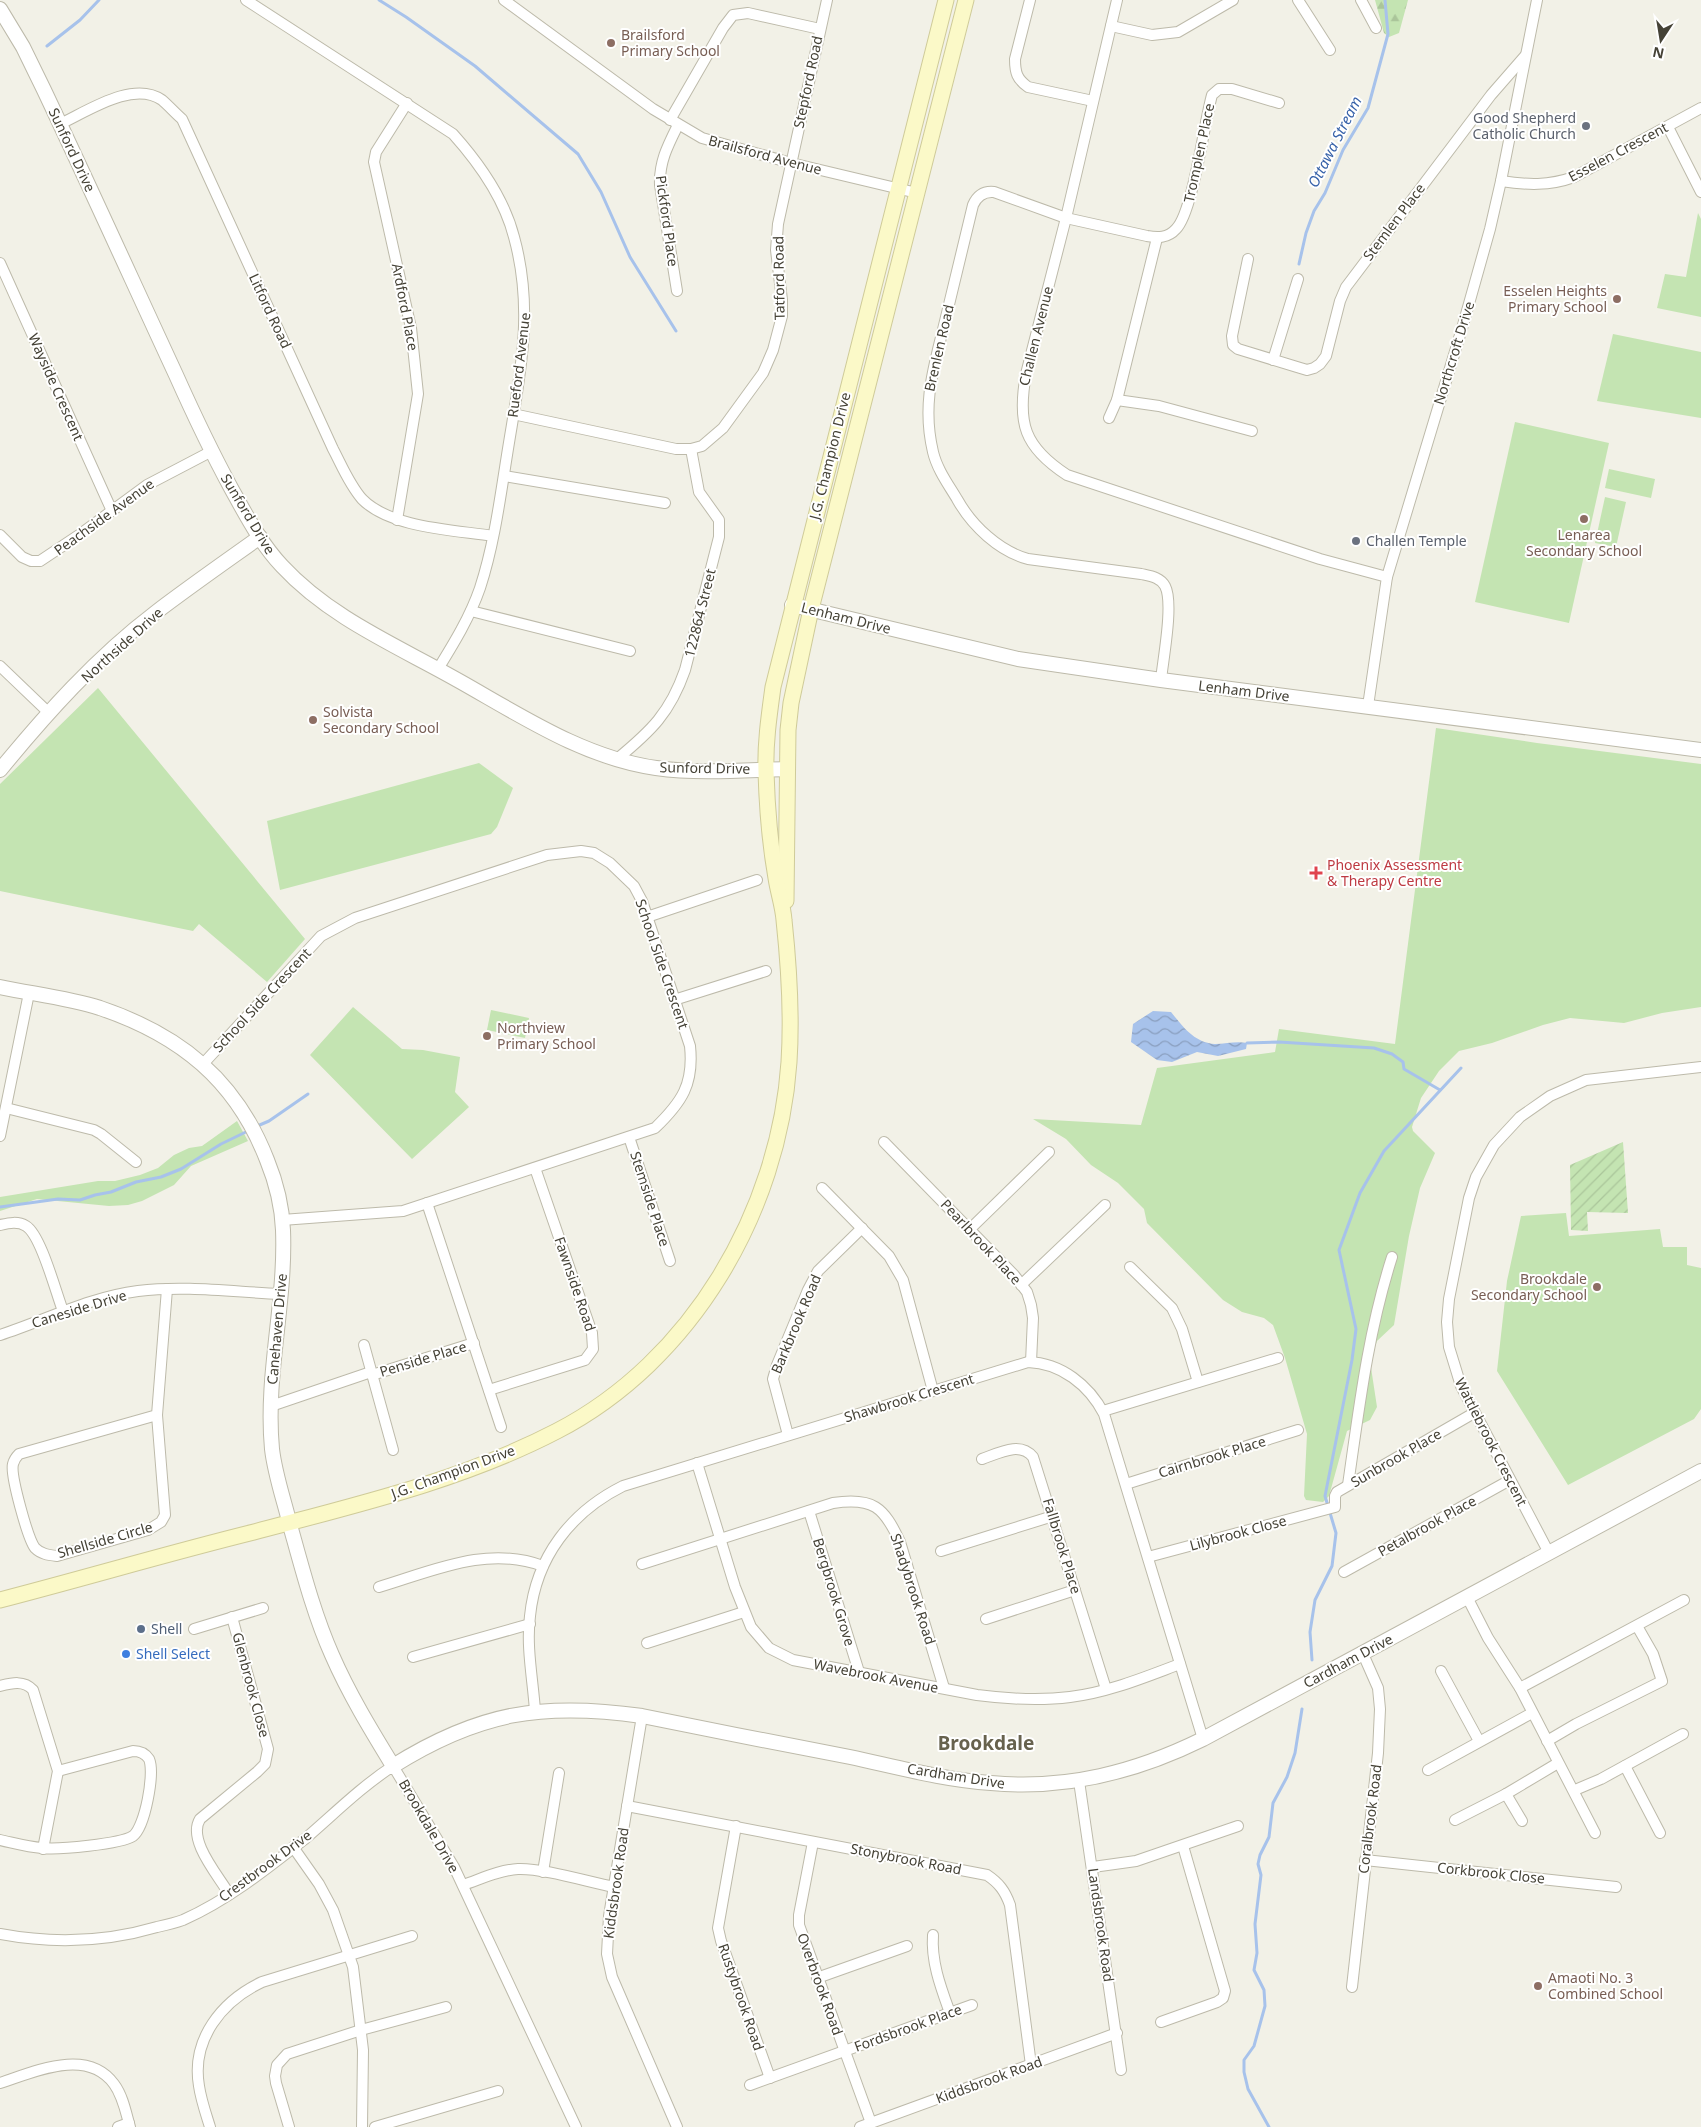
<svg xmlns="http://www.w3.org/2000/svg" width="1701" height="2127" viewBox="0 0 1701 2127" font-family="'Noto Sans',sans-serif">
	<defs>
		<pattern id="forest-firs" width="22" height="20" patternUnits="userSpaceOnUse" patternTransform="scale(1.25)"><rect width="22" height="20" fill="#c4e4b2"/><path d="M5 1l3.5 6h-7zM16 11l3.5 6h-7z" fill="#aac59a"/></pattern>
		<pattern id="garden-furrows" width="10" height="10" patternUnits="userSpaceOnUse" patternTransform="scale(1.25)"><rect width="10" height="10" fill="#c4e4b2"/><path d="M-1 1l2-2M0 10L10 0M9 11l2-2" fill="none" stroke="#aac59a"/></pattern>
		<pattern id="water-waves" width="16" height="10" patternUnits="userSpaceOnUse" patternTransform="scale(1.25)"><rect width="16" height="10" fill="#a7c2eb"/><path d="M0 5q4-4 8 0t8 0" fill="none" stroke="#8a9fbf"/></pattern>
	</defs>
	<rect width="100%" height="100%" fill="#f2f1e7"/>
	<g fill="#c4e4b2">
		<polygon points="1698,213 1701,219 1701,317 1657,308 1665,274 1686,277"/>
		<polygon points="1613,334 1701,352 1701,418 1597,401"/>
		<polygon points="1515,422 1609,443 1569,623 1475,602"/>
		<polygon points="1609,469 1655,479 1651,498 1605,488"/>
		<polygon points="1605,497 1626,502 1616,547 1595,543"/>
		<polygon points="98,688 305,939 267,982 199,924 193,931 0,891 0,784"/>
		<polygon points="1436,728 1537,743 1701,764 1701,1007 1662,1013 1624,1023 1570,1018 1543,1025 1492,1043 1459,1051 1439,1071 1421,1098 1412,1127 1413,1131 1435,1153 1420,1188 1409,1236 1394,1325 1377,1341 1370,1361 1377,1407 1370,1420 1347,1431 1329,1496 1323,1502 1306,1500 1304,1496 1307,1434 1285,1358 1273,1325 1264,1318 1242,1312 1223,1300 1147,1223 1144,1209 1118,1183 1091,1165 1066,1139 1033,1119 1141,1125 1157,1068 1275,1052 1279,1029 1395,1044"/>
		<polygon points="479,763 513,788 497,827 491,834 280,890 267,821"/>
		<polygon points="353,1007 402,1049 423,1050 460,1057 455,1092 469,1107 412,1159 310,1055"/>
		<polygon points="491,1010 529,1018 525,1038 487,1030"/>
		<polygon points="237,1121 248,1141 191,1166 174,1185 142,1201 128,1205 109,1206 37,1199 0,1211 0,1197 98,1181 115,1181 140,1175 158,1168 174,1155 189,1148 202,1146"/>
		<polygon points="1566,1213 1569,1236 1660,1229 1663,1247 1687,1247 1687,1265 1701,1268 1701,1409 1694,1419 1568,1485 1497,1371 1507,1281 1521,1216"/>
	</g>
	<polygon fill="url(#forest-firs)" points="1375,0 1408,0 1399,33 1389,37 1384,33"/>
	<polygon fill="url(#garden-furrows)" points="1623,1142 1628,1213 1587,1212 1588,1231 1571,1230 1570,1165"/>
	<path fill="url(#water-waves)" d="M1153,1011L1171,1012C1183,1027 1195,1043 1215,1044C1226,1044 1236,1041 1247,1043L1246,1049L1218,1056L1197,1052L1172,1062L1157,1060L1131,1042L1133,1024Z"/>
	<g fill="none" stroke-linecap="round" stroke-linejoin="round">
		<g stroke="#a7c2eb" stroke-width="3">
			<polyline points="379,0 406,17 475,66 578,154 601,192 630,257 676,331"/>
			<polyline points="47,46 80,20 99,0"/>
			<polyline points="1299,264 1306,233 1314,211 1325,193 1343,150 1368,108 1388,34 1385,0"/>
			<polyline points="1247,1043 1279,1042 1374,1048 1392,1054 1403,1062 1404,1069 1440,1090"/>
			<polyline points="255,1127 269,1121 308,1094"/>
			<polyline points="0,1207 58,1199 80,1200 95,1195 111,1192 136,1182 161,1177 181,1169 221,1144 250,1130"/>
			<polyline points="1312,1660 1310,1632 1315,1600 1332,1566 1336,1533 1325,1496 1352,1360 1356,1329 1339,1250 1360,1193 1384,1151 1461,1068"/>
			<polyline points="1269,2127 1248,2089 1244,2072 1244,2060 1254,2046 1265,2006 1264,1990 1254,1970 1257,1953 1255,1924 1261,1875 1258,1864 1260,1855 1269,1837 1273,1803 1287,1777 1295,1753 1302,1709"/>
		</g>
		<g stroke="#bdbaaa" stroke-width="12">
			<g id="minor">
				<path d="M246,0L453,134C479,163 504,198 514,237C535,313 519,379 507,455C500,499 494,545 480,588C470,617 454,643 438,669"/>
				<polyline points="504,0 653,109 702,138 791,163 917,193"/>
				<path d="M1030,0L1015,59C1015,73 1017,79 1028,87L1093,101"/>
				<path d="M1117,0L1066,218L1026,374C1017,423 1024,447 1067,475L1320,559L1387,577"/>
				<polyline points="1298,0 1330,50"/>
				<polyline points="1361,0 1376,28"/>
				<polyline points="1111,26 1152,35 1178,32 1233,0"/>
				<polyline points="670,120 723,28 733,15 748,13 820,29"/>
				<path d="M60,124C88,111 133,80 162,100C169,106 175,113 182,119L333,449C342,466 349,484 362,499C390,528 455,530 493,536"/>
				<polyline points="1668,127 1701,192"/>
				<path d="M1501,181C1527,185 1549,186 1574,177L1701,108"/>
				<polyline points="1248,259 1232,336 1233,345 1238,349 1297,367 1307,370 1314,368 1320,364 1326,356 1340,301 1346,287 1491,95 1525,56"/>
				<polyline points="0,263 112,511"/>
				<path d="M677,291L660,185C659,162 668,145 678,125"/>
				<polyline points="1273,360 1298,279"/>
				<polyline points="1117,400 1159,406 1252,431"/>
				<polyline points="513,414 676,449 691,449 702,446 723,428 763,373 773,350 782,316 782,300 776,250 778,224 827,0"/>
				<polyline points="1109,418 1117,400 1157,238"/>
				<polyline points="504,476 665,503"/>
				<polyline points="397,520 418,394 411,328 374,162 376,152 407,103"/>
				<polyline points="0,535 22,557 31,561 40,561 79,535 147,485 212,451"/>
				<polyline points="471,611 630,651"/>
				<polyline points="0,666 49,713"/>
				<path d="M1161,680C1163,659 1174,603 1165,586C1160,577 1150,576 1141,574L1028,559C999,551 972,526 957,499C948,484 937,469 933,452C921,402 935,364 946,317C955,280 964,243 973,205C977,196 984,191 994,192L1066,218L1147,236C1158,238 1168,238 1176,229C1193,212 1204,123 1212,95L1219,89H1232L1279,103"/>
				<polyline points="1368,706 1387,577 1463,325 1490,229 1501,181 1537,0"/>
				<path d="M617,759C651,731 670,713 685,670L719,537V520L699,492L691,449"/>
				<polyline points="647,917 757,880"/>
				<polyline points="674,1000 766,971"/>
				<path d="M203,1064L321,936L355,918L547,855L581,851L594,853L610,863L634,886L642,901L690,1046C694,1084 682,1102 655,1128L403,1211L282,1220"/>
				<polyline points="6,1108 94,1130 101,1134 136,1162"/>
				<polyline points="0,1136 29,993"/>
				<polyline points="629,1137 670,1261"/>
				<polyline points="884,1142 1014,1275 1027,1292 1031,1305 1033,1318 1031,1362"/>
				<polyline points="822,1188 889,1256 903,1280 933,1391"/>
				<polyline points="427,1203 501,1427"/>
				<path d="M0,1225C9,1223 18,1221 26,1226C41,1235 56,1293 63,1311"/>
				<polyline points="970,1229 1049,1152"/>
				<polyline points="1130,1267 1172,1308 1182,1329 1198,1382"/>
				<polyline points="1021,1285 1105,1205"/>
				<path d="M0,1335C46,1320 90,1297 138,1291C185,1285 234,1292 280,1294"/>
				<polyline points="364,1345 393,1450"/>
				<polyline points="372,1375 474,1343"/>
				<polyline points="489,1390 585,1360 593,1349 592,1333 535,1168"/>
				<polyline points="271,1406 371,1372"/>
				<polyline points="1103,1411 1278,1358"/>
				<path d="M157,1415L19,1454C16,1457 14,1460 13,1464C10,1475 28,1539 35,1548C41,1554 48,1555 57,1556L148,1530L161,1522L165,1515L157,1415L167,1289"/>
				<polyline points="788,1435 773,1379 777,1365 808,1290 818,1271 862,1228"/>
				<path d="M982,1459C999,1453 1020,1441 1033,1457L1106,1689"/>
				<path d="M697,1463L735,1587L751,1627L769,1648L793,1660L977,1695C1008,1699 1039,1701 1070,1697C1107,1693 1145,1677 1180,1664"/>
				<polyline points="1126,1484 1298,1430"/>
				<path d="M1348,1485C1359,1408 1368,1332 1392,1257"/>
				<polyline points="809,1511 859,1672"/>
				<polyline points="941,1551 1053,1516"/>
				<polyline points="1549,1553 1461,1386 1449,1347 1447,1322 1449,1299 1469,1198 1476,1177 1494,1145 1520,1117 1550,1096 1586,1080 1701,1067"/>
				<polyline points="1148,1557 1335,1507 1335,1496 1337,1492 1474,1413"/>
				<path d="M642,1564L833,1503C873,1497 884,1507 900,1542L944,1688"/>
				<polyline points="1344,1572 1510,1480"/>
				<path d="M379,1587C433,1571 487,1545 543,1566"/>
				<polyline points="1467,1597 1488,1638 1520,1688 1595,1833"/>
				<polyline points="986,1619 1075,1590"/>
				<polyline points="194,1629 263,1608"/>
				<polyline points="647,1643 744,1612"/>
				<polyline points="413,1657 530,1624"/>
				<polyline points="1441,1671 1479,1741"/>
				<path d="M0,1686C12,1683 24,1680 33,1690L58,1771L43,1849"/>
				<polyline points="1520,1688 1684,1600"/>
				<path d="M535,1711C533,1680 526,1647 530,1616C536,1557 571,1512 623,1486L1028,1362C1061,1363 1089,1385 1104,1414L1203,1739"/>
				<polyline points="642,1716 609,1916 607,1954 612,1977 677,2127"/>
				<polyline points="1547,1741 1576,1724 1662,1681 1653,1654 1637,1626"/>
				<polyline points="1625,1766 1660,1833"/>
				<polyline points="1428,1770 1532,1713"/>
				<polyline points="1079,1781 1121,2070"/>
				<polyline points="1575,1790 1601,1779 1683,1734"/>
				<polyline points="1506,1794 1522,1821"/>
				<path d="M627,1806L987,1875C999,1883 1005,1891 1010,1905L1031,2065"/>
				<polyline points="1455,1820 1506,1794 1558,1763"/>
				<polyline points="736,1826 718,1928 721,1941 770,2078"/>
				<path d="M0,1840C14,1843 28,1847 42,1848C57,1850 121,1844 133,1836C145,1827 155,1773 149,1759C145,1753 139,1751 133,1751L58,1771"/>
				<polyline points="813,1842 799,1915 799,1925 871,2123"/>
				<polyline points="293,1847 319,1884 333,1910 353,1967 363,2050 362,2127"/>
				<polyline points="1365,1860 1616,1887"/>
				<polyline points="1093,1867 1136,1861 1238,1826"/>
				<polyline points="543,1872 559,1773"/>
				<path d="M463,1885C481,1879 499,1870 518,1869C543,1868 588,1882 614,1887"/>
				<path d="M229,1894C218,1875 187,1840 200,1819L257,1772L265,1764L268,1749L232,1617"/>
				<path d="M0,1934C53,1944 106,1942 157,1927C166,1925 175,1923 183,1920C228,1900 268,1868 306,1838C335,1813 361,1787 393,1766L454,1867L576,2127"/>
				<path d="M933,1935C931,1962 941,1988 950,2013"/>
				<polyline points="817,1978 907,1946"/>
				<polyline points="1352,1987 1378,1753 1380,1709 1378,1688 1363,1654"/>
				<polyline points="1161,2022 1217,2002 1223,1998 1225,1991 1183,1846"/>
				<path d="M0,2083C34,2072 87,2047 114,2084C123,2096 126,2113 130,2127"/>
				<polyline points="750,2085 972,2005"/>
				<polyline points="118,2127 129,2123"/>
				<path d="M210,2127C206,2114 201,2100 199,2086C191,2039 222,2001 262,1982L412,1936"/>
				<polyline points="289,2127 276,2083 275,2076 277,2065 287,2054 361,2030 446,2007"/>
				<polyline points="375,2127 498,2091"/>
				<polyline points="860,2127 1117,2033"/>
			</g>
		</g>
		<g stroke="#bdbaaa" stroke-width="16">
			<g id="tertiary">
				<path d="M0,9L23,47L44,90C89,185 132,280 176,375C193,413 211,451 231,488C246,515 261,544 282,566C331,619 400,647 461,682C523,717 585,758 656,768C700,774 745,770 788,769"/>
				<polyline points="792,605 1018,659 1161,680 1701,750"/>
				<path d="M0,770C46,714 97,657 155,613C189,587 225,562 260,537"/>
				<path d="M0,987C33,994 68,998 100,1008C180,1035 236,1080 267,1160C276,1182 282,1206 283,1230C286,1303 265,1376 272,1449C275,1475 284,1500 290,1525C302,1568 314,1615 332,1655C349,1694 371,1730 393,1766C479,1712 543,1702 642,1716C711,1730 781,1744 850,1757C897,1767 944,1780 991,1783C1067,1790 1136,1772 1203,1739L1701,1471"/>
			</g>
		</g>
		<g stroke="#cfcb99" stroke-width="17">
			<g id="secondary">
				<polyline points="786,901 788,730 791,703 811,609 966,0"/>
				<path d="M0,1600C85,1578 169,1553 254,1532C356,1505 463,1480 557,1431C692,1361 779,1211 789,1062C792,1016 789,967 784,920C783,906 778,892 776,878C770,844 767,807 766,772C765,744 769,716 773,687L946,0"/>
			</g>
		</g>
		<use href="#minor" stroke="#fff" stroke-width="10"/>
		<use href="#tertiary" stroke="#fff" stroke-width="14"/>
		<use href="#secondary" stroke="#fbf9c8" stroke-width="15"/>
	</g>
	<g fill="#8d6e63" stroke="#fff" stroke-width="2">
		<circle cx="611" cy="43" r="5"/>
		<circle cx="1617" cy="299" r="5"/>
		<circle cx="1584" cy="519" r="5"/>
		<circle cx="313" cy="720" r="5"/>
		<circle cx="487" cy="1036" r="5"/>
		<circle cx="1597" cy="1287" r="5"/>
		<circle cx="1538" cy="1986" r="5"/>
	</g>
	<g fill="#6b7280" stroke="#fff" stroke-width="2">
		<circle cx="1586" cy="126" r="5"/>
		<circle cx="1356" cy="541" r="5"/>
	</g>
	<path fill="#e0444e" stroke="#fff" stroke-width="2" d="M1313.5 865.5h5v5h5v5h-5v5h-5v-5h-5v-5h5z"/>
	<circle fill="#5c6f8a" stroke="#fff" stroke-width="2" cx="141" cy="1629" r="5"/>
	<circle fill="#3f7fe0" stroke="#fff" stroke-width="2" cx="126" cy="1654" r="5"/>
	<g text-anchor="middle" stroke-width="4" stroke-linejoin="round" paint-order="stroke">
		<g font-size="14" fill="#785e54" stroke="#fff" text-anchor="start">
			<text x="621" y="40">Brailsford<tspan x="621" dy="16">Primary School</tspan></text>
			<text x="1607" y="296" text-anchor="end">Esselen Heights<tspan x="1607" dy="16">Primary School</tspan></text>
			<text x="1584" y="540" text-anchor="middle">Lenarea<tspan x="1584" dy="16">Secondary School</tspan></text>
			<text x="323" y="717">Solvista<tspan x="323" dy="16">Secondary School</tspan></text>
			<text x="497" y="1033">Northview<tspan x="497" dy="16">Primary School</tspan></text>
			<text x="1587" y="1284" text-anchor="end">Brookdale<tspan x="1587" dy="16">Secondary School</tspan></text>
			<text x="1548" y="1983">Amaoti No. 3<tspan x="1548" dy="16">Combined School</tspan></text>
		</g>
		<g font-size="14" fill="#454236" stroke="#fff">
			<text transform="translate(808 82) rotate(-78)" y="5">Stepford Road</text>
			<text transform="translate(72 150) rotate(65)" y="5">Sunford Drive</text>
			<text transform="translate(1618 152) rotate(-28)" y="5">Esselen Crescent</text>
			<text transform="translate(1199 153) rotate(-78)" y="5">Tromplen Place</text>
			<text transform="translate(765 155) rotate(15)" y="5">Brailsford Avenue</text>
			<text transform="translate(667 221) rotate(82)" y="5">Pickford Place</text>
			<text transform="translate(1394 222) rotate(-53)" y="5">Stemlen Place</text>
			<text transform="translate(779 278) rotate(-91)" y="5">Tatford Road</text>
			<text transform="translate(405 307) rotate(79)" y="5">Ardford Place</text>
			<text transform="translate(270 311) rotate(65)" y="5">Litford Road</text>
			<text transform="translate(1036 336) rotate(-76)" y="5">Challen Avenue</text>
			<text transform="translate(939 348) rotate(-77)" y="5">Brenlen Road</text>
			<text transform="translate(1454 353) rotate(-73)" y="5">Northcroft Drive</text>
			<text transform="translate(519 365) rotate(-83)" y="5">Rueford Avenue</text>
			<text transform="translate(56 387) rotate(66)" y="5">Wayside Crescent</text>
			<text transform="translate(830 456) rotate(-76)" y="5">J.G. Champion Drive</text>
			<text transform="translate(248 514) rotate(59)" y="5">Sunford Drive</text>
			<text transform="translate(104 517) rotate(-36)" y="5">Peachside Avenue</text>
			<text transform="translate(700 613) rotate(-76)" y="5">122864 Street</text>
			<text transform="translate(846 618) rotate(14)" y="5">Lenham Drive</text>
			<text transform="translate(122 645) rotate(-42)" y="5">Northside Drive</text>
			<text transform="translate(1244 691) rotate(7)" y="5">Lenham Drive</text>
			<text transform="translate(705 768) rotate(1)" y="5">Sunford Drive</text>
			<text transform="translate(662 964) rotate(71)" y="5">School Side Crescent</text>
			<text transform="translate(262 1000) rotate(-47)" y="5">School Side Crescent</text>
			<text transform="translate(650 1199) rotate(72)" y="5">Stemside Place</text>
			<text transform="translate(981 1242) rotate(47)" y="5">Pearlbrook Place</text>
			<text transform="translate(575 1284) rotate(71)" y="5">Fawnside Road</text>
			<text transform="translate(79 1309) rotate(-17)" y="5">Caneside Drive</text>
			<text transform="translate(796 1324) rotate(-67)" y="5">Barkbrook Road</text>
			<text transform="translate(277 1329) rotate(-85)" y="5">Canehaven Drive</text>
			<text transform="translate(423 1359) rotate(-17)" y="5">Penside Place</text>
			<text transform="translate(909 1398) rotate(-17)" y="5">Shawbrook Crescent</text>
			<text transform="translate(1491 1442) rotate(63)" y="5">Wattlebrook Crescent</text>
			<text transform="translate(1212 1457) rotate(-17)" y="5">Cairnbrook Place</text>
			<text transform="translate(1396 1458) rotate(-30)" y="5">Sunbrook Place</text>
			<text transform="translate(453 1472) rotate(-20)" y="5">J.G. Champion Drive</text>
			<text transform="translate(1427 1526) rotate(-29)" y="5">Petalbrook Place</text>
			<text transform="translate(1238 1533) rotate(-15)" y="5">Lilybrook Close</text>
			<text transform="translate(105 1540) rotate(-16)" y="5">Shellside Circle</text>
			<text transform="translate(1062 1546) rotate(73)" y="5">Fallbrook Place</text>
			<text transform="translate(913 1589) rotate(72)" y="5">Shadybrook Road</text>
			<text transform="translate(834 1592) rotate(73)" y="5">Bergbrook Grove</text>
			<text transform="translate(1348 1661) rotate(-28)" y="5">Cardham Drive</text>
			<text transform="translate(876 1676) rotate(11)" y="5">Wavebrook Avenue</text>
			<text transform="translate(251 1685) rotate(75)" y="5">Glenbrook Close</text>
			<text transform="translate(956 1776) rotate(9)" y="5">Cardham Drive</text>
			<text transform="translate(1370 1819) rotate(-83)" y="5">Coralbrook Road</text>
			<text transform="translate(429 1826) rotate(60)" y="5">Brookdale Drive</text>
			<text transform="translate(906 1859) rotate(11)" y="5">Stonybrook Road</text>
			<text transform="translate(265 1866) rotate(-36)" y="5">Crestbrook Drive</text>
			<text transform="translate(1491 1873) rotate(6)" y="5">Corkbrook Close</text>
			<text transform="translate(616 1883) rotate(-82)" y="5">Kiddsbrook Road</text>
			<text transform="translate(1101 1925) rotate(82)" y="5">Landsbrook Road</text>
			<text transform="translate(820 1984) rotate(70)" y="5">Overbrook Road</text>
			<text transform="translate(741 1997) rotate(71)" y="5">Rustybrook Road</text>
			<text transform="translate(908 2028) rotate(-20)" y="5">Fordsbrook Place</text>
			<text transform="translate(989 2080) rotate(-20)" y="5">Kiddsbrook Road</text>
		</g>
		<g font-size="14" fill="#5b616d" stroke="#fff" text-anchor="end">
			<text x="1576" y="123">Good Shepherd<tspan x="1576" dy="16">Catholic Church</tspan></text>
			<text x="1366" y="546" text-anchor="start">Challen Temple</text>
		</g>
		<g font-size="14" fill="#be3a42" stroke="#fff" text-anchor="start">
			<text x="1327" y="870">Phoenix Assessment<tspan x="1327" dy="16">&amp; Therapy Centre</tspan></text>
		</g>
		<g font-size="14" fill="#4e5e75" stroke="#fff" text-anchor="start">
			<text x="151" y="1634">Shell</text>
		</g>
		<g font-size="14" fill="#366cbe" stroke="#fff" text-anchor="start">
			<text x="136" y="1659">Shell Select</text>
		</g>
		<g font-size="15" font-style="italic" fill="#3762a9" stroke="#fff">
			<text transform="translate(1335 142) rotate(-63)" y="5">Ottawa Stream</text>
		</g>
		<g font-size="19" font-weight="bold" fill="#67624e" stroke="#fff">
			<text x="986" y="1750">Brookdale</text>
		</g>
	</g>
	<g transform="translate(1661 40) rotate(192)" stroke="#ffffff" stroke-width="4" paint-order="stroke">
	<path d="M0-4L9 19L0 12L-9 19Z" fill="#454236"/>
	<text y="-8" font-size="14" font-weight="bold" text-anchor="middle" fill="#454236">N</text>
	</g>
</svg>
